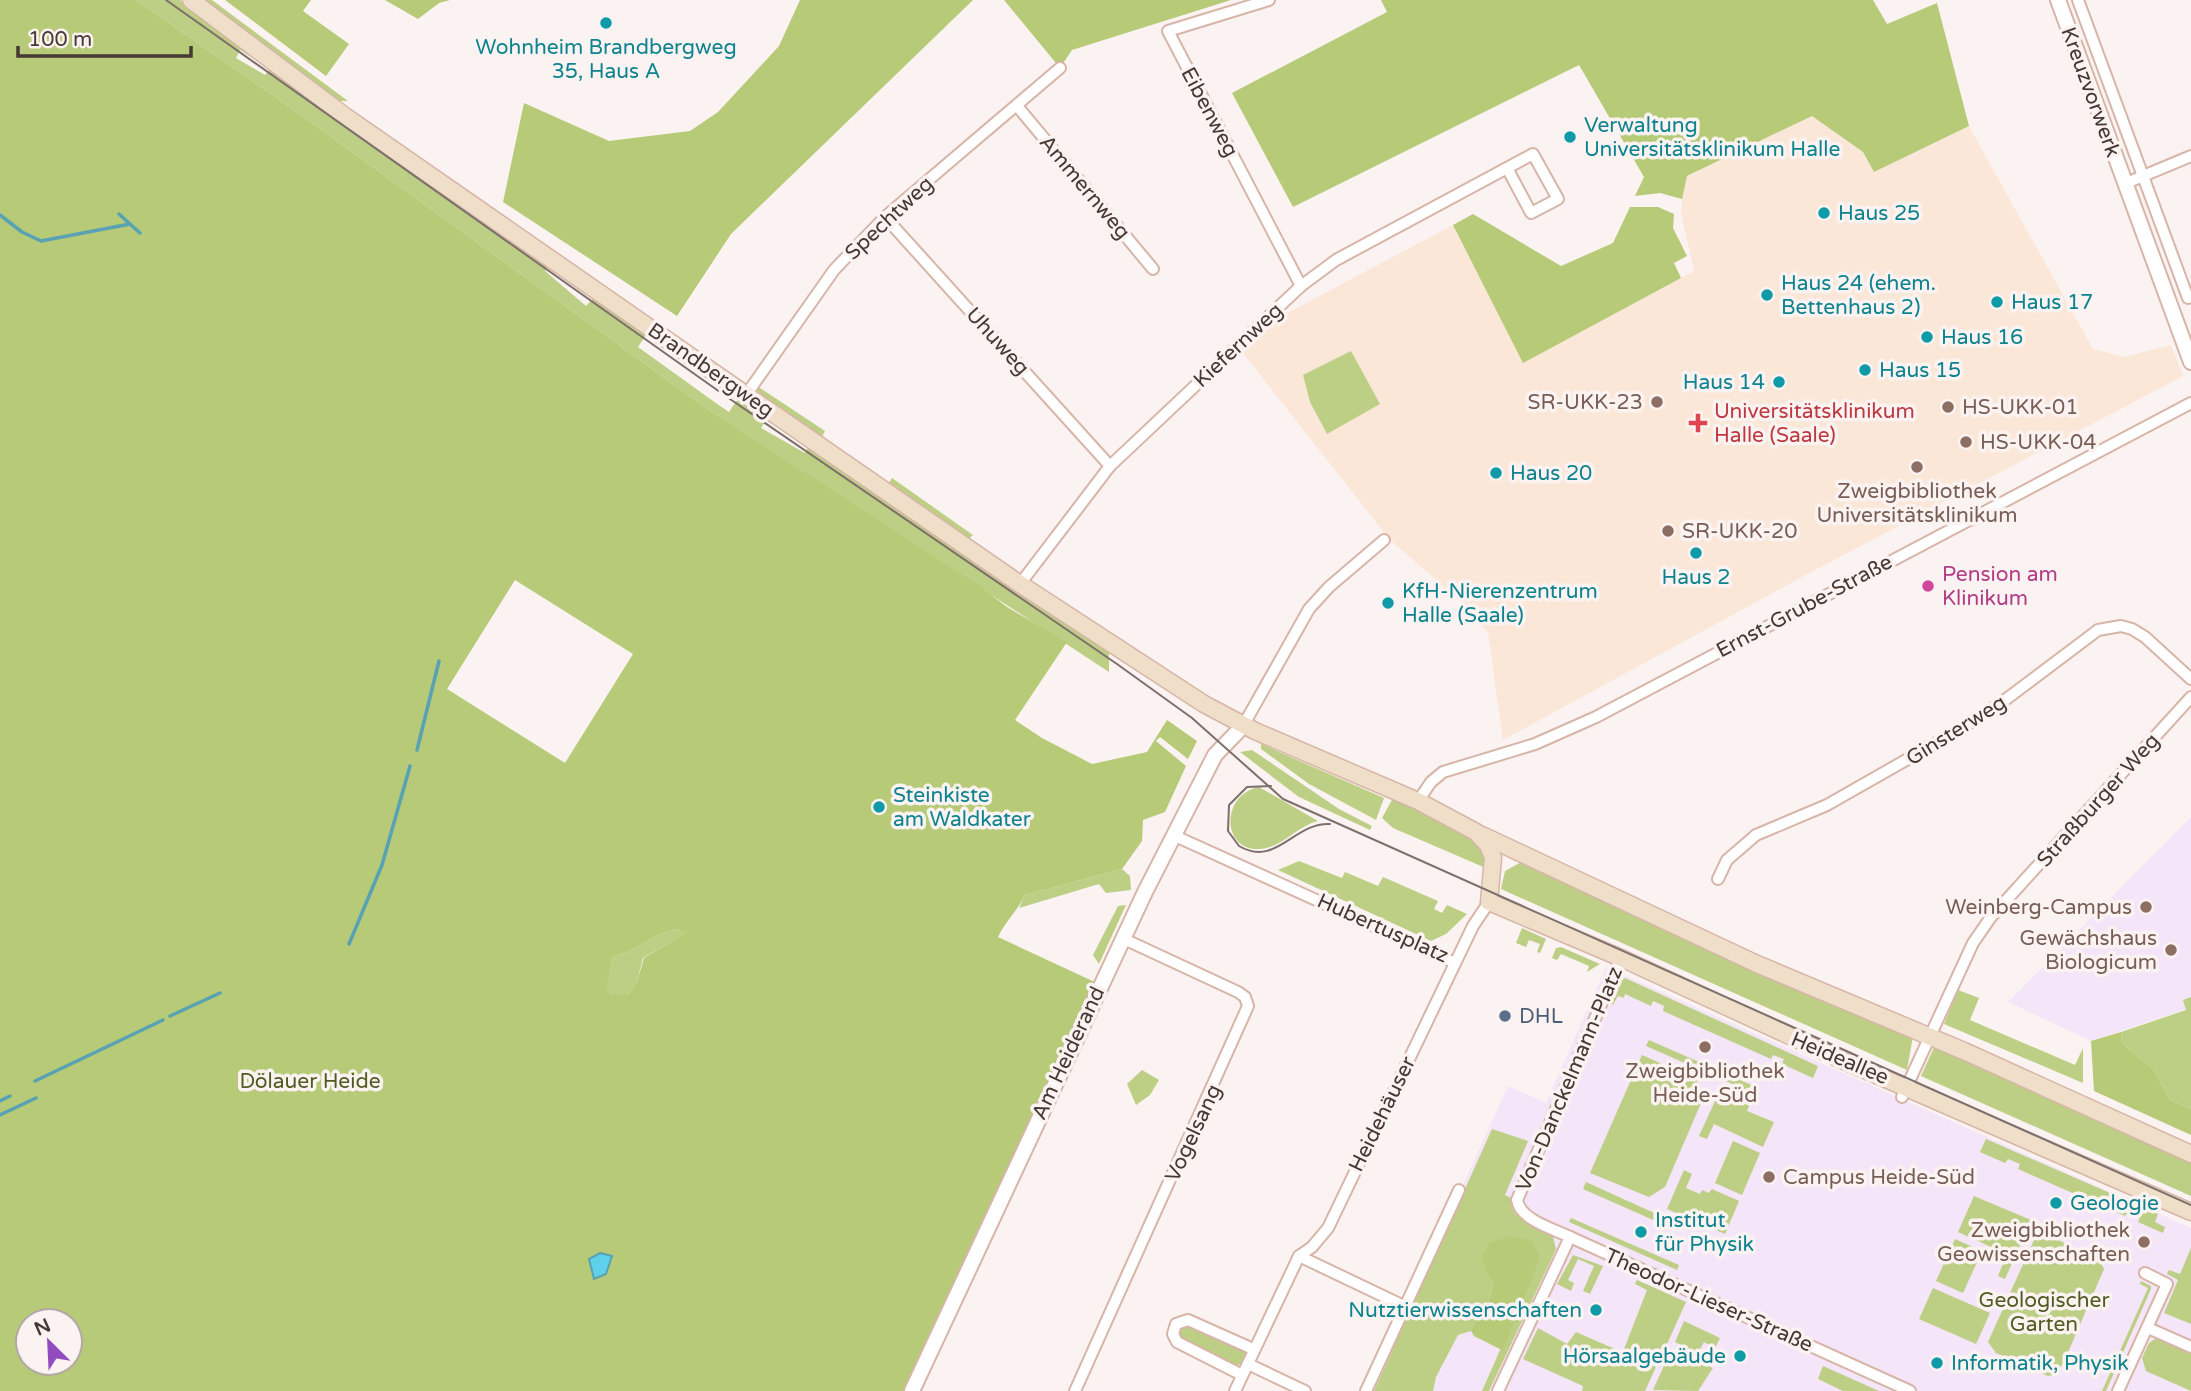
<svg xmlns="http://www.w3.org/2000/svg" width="2191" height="1391" viewBox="0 0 2191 1391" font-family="'Varela Round',sans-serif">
	<rect width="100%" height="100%" fill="#fbf3f1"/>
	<g fill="#f4e5f8">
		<polygon points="2191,817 2191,997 2183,1000 2186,1009 2091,1041 2008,1002"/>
		<polygon points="1606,967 2191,1228 2191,1391 1369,1391 1508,1086 1546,1103"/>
	</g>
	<polygon fill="#fbe7d7" points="1812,116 1863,152 1874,172 1969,126 2093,349 2124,357 2171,345 2183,376 1800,578 1503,740 1488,633 1457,598 1390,540 1242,352 1282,316 1453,225 1524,362 1694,271 1681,213 1684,178"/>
	<g fill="#bdcf84">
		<polygon points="136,0 180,0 259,62 240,50 236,58 265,75 270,69 550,265 545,271 586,306 595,296 648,332 638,347 720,406 729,412 739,397 768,417 761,428 805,453 809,446 1100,644 1109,652 1109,672 706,408 298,113"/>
		<polygon points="199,0 212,0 348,101 336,101"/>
		<polygon points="1351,351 1380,404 1327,434 1310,402 1303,375"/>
		<polygon points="757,386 825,431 821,439 758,394"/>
		<polygon points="892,478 973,535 967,541 887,486"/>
		<polygon points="1261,744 1384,798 1376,820 1309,784 1261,749"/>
		<polygon points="1252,750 1339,809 1372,826 1370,830 1299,797 1240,752"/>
		<path d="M1259,787L1318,821C1297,826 1282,848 1259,849C1222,851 1220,795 1259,787Z"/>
		<polygon points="1393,798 1480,842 1488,869 1393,828 1382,818"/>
		<polygon points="1525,860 1913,1036 1907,1070 1501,889 1505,871"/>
		<polygon points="1299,861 1342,878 1345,872 1378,886 1383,877 1438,901 1434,909 1442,913 1447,905 1467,914 1446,934 1431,941 1278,870"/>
		<polygon points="1122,869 1130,876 1131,890 1106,893 1099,884 1019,908 1025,895"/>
		<polygon points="1126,905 1099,964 1093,955 1118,906"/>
		<polygon points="1522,928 1546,939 1540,953 1537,952 1540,944 1529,940 1526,947 1516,943"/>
		<path d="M676,929L687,933L643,958L637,982L628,995H612L605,989L612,957C636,952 652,934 676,929Z"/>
		<polygon points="1561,947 1600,964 1587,972 1589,966 1561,954 1557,960 1552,958 1556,948"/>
		<polygon points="1625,978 1818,1066 1813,1078 1782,1064 1784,1059 1773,1055 1771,1059 1663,1011 1664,1006 1653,1001 1651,1006 1625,994 1624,998 1618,996 1613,1005 1611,1004 1622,980"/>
		<polygon points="1958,990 1979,998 1970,1020 2075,1065 2083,1048 2083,1083 1944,1024"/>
		<polygon points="2191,997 2191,1109 2170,1100 2154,1070 2122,1043 2121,1032 2186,1010 2183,1000"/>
		<polygon points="1649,1040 1756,1087 1753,1093 1646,1046"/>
		<polygon points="1935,1045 2191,1158 2191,1196 1921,1076"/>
		<polygon points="1642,1055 1696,1079 1704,1096 1665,1187 1649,1197 1590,1173"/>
		<polygon points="1142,1070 1159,1080 1150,1095 1136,1105 1127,1084"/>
		<polygon points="1722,1086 1752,1098 1747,1111 1774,1122 1763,1147 1714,1124 1707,1139 1699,1136"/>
		<path d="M1492,1129L1528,1141L1505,1195L1511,1198C1510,1225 1539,1221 1553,1237L1556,1249L1551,1260L1489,1391H1482L1541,1257L1533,1241L1487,1274L1494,1283L1485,1314L1477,1317L1471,1331L1458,1335L1436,1377L1433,1391H1374Z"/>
		<polygon points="1986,1139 2158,1214 2155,1222 2165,1227 2163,1233 2138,1222 2140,1217 2128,1212 2125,1216 2018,1169 2020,1164 2008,1159 2005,1163 1980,1152"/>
		<polygon points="1733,1141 1760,1153 1742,1195 1715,1183"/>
		<polygon points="1684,1170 1692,1174 1686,1188 1700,1194 1702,1190 1709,1193 1712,1189 1739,1201 1725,1234 1667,1209"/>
		<polygon points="1586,1182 1663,1217 1660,1223 1583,1189"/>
		<polygon points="1974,1196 2031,1220 2005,1279 1998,1276 2007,1254 1958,1232"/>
		<polygon points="1571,1218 1679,1265 1677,1270 1569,1222"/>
		<polygon points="2049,1236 2098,1258 2104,1269 2063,1364 2053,1375 2048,1376 1996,1353 1988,1342 2034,1240"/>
		<polygon points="1955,1239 1982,1251 1963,1293 1936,1281"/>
		<polygon points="2191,1248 2191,1324 2164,1313 2178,1280 2167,1274 2169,1270 2180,1274"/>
		<polygon points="1573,1255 1603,1266 1590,1294 1583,1291 1594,1266 1578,1259 1568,1280 1574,1283 1571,1291 1557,1284"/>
		<polygon points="1637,1280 1686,1302 1658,1364 1624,1349 1647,1290 1635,1284"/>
		<polygon points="2141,1281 2151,1286 2151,1289 2106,1391 2102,1391 2148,1288 2140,1284"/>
		<polygon points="1933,1288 1990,1313 1976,1344 1919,1319"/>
		<polygon points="1684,1321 1720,1338 1715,1348 1704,1342 1698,1353 1675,1342"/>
		<polygon points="1184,1326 1191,1326 1241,1349 1245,1353 1243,1364 1231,1366 1182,1340 1179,1330"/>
		<polygon points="1538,1328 1567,1344 1576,1332 1656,1367 1645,1391 1582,1391 1583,1386 1523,1359"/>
		<polygon points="2155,1339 2162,1339 2191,1352 2191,1391 2146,1371 2142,1358 2149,1343"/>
		<polygon points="1671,1350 1713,1368 1698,1391 1653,1390"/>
		<polygon points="1823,1366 1879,1391 1843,1391 1818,1379"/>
	</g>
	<g fill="#b6ca78" fill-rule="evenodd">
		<path d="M0,0H136L298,113L706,408L981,587L1007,607L1067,642L1015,720L1042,738L1092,764L1147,752L1167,720L1197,741L1188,759L1160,737L1156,741L1186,766L1165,812L1143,820L1142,841L1122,869L1025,895C1018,910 1006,920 998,937L1099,984L911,1391H0ZM515,580L633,654L565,763L447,689ZM676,929L686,933L644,958L637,982L628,995H612L606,989L612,957C636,952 652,934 676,929ZM28,1321H70V1363H28Z"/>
		<polygon points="225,0 311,0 303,11 349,44 326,76"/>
		<polygon points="385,0 450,0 439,3 418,19"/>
		<polygon points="800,0 973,0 731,234 677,316 503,202 524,103 609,141 690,131 718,112 779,46"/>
		<polygon points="1004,0 1231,0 1072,50 1060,68"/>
		<polygon points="1381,0 1873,0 1887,24 1937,3 1969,126 1874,172 1863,152 1812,116 1687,176 1682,199 1660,193 1635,196 1644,177 1579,65 1293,207 1232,93 1387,12"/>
		<polygon points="1630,207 1658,207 1674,214 1673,228 1687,256 1674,263 1681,278 1523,363 1453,225 1473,214 1561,266 1613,243"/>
		<polygon points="2121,1032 2122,1043 2154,1070 2170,1100 2191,1109 2191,1135 2094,1091 2091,1041"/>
		<polygon points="1509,1236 1533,1241 1541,1257 1502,1350 1474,1336 1471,1331 1477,1317 1485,1314 1494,1283 1487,1274 1482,1257 1490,1243"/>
	</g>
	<polygon fill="#5fd0ea" stroke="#58a2b3" stroke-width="2" points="600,1253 612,1256 606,1274 594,1279 589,1259"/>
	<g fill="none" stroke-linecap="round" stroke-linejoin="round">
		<g stroke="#58a2b3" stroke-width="3.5">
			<polyline points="119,214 130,224"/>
			<polyline points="0,215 22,232 41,241 130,224 140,233"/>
			<polyline points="417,750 439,661"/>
			<polyline points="349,944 382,865 410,766"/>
			<polyline points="170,1016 220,993"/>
			<polyline points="35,1081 163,1020"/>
			<polyline points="0,1101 10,1096"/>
			<polyline points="0,1115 36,1098"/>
		</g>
		<g stroke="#d7b5a8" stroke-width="14">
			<g id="minor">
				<polyline points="1269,0 1168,31 1301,286"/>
				<polyline points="2078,0 2188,298"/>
				<polyline points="1017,106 1153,269"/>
				<polyline points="2124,184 2191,156"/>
				<polyline points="885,217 1110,466"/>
				<polyline points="746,395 834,270 885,217 1060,68"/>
				<polyline points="1020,584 1110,466 1301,286 1336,260 1507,168 1533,154 1558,199 1531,213 1507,168"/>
				<polyline points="1243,726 1309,609 1329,587 1384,540"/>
				<polyline points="1418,801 1431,782 1443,772 1535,744 1596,717 2191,403"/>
				<polyline points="1175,836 1455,963"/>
				<polyline points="1718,879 1727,860 1756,835 1827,805 1950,735 2001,703 2098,630 2121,626 2132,629 2145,637 2191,679"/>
				<path d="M1621,958L1517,1200C1520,1220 1554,1229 1570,1237L1910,1391"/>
				<polyline points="1902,1097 1973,943 1991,917 2191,697"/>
				<polyline points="1299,1256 1406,1307"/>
				<polyline points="2148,1328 2191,1347"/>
				<polyline points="1248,1364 1305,1391"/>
				<polyline points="1242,1375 1177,1342 1173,1334 1176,1324 1188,1320 1253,1349"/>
				<polyline points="1075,1391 1248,1006 1245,997 1238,992 1124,939"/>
				<polyline points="1235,1391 1299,1256 1312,1247 1328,1228 1473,926 1489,902"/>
				<polyline points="1366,1391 1459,1190"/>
				<polyline points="1498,1391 1570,1237"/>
				<polyline points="2118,1391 2167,1284 2145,1273"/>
			</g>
		</g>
		<g stroke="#d7b5a8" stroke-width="18">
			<g id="tertiary">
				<polyline points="2058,0 2191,362"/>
				<polyline points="912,1391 1145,892 1215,755 1243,726"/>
			</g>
		</g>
		<g stroke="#d7b5a8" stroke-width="19">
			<g id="secondary">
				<polyline points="191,0 345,116 735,387 1020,584 1204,704 1255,731 1418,801 1476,832 1488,845 1493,858 1489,902 1621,958 1835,1057 2191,1212"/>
				<polyline points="1482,835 1757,964 1964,1051 2191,1154"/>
			</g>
		</g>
		<use href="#minor" stroke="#fff" stroke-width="10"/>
		<use href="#tertiary" stroke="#fff" stroke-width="14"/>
		<use href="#secondary" stroke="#efdfc9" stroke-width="16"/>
		<g stroke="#7d706c" stroke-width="2">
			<polyline points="166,0 727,397 1117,664 1192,718 1283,799 2191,1205"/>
			<path d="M1271,786L1247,787L1229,805L1228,831L1239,846C1276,868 1294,822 1330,824"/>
		</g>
	</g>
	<g fill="#0f9aa8" stroke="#fbf3f1" stroke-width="2.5">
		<circle cx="606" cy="23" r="7"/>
		<circle cx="1570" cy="137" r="7"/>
		<circle cx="1824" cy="213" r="7"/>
		<circle cx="1767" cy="295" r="7"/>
		<circle cx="1997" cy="302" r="7"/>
		<circle cx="1927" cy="337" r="7"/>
		<circle cx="1865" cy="370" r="7"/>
		<circle cx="1779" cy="382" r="7"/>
		<circle cx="1496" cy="473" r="7"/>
		<circle cx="1696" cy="553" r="7"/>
		<circle cx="1388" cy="603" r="7"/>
		<circle cx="879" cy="807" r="7"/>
		<circle cx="2056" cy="1203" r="7"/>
		<circle cx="1641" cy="1232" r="7"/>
		<circle cx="1596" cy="1310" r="7"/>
		<circle cx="1740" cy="1356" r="7"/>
		<circle cx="1937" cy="1363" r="7"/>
	</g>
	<g fill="#8d6e63" stroke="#fbf3f1" stroke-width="2.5">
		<circle cx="1657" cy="402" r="7"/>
		<circle cx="1948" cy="407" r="7"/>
		<circle cx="1966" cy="442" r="7"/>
		<circle cx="1917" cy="467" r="7"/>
		<circle cx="1668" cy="531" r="7"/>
		<circle cx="2146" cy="907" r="7"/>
		<circle cx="2171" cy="950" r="7"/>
		<circle cx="1705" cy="1047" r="7"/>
		<circle cx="1769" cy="1177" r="7"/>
		<circle cx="2144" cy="1242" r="7"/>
	</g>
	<path fill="#e0444e" stroke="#fbf3f1" stroke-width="2.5" d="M1694.5 412.5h7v7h7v7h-7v7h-7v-7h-7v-7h7z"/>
	<circle fill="#d1479c" stroke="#fbf3f1" stroke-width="2.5" cx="1928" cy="586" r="7"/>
	<circle fill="#5c6f8a" stroke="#fbf3f1" stroke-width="2.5" cx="1505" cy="1016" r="7"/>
	<g text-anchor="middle" stroke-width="7" stroke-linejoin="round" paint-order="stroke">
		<g font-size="21" fill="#0d838f" stroke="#fbf3f1" text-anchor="start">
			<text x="606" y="54" text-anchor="middle">Wohnheim Brandbergweg<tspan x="606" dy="24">35, Haus A</tspan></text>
			<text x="1584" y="132">Verwaltung<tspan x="1584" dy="24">Universitätsklinikum Halle</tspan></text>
			<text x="1838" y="220">Haus 25</text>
			<text x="1781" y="290">Haus 24 (ehem.<tspan x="1781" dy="24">Bettenhaus 2)</tspan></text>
			<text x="2011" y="309">Haus 17</text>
			<text x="1941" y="344">Haus 16</text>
			<text x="1879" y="377">Haus 15</text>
			<text x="1765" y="389" text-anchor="end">Haus 14</text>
			<text x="1510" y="480">Haus 20</text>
			<text x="1696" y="584" text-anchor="middle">Haus 2</text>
			<text x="1402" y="598">KfH-Nierenzentrum<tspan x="1402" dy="24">Halle (Saale)</tspan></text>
			<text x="893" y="802">Steinkiste<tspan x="893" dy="24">am Waldkater</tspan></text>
			<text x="2070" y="1210">Geologie</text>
			<text x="1655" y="1227">Institut<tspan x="1655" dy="24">für Physik</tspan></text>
			<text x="1582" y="1317" text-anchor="end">Nutztierwissenschaften</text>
			<text x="1726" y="1363" text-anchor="end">Hörsaalgebäude</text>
			<text x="1951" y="1370">Informatik, Physik</text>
		</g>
		<g font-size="21" fill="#463833" stroke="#fbf3f1">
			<text transform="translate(2091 92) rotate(70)" y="7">Kreuzvorwerk</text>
			<text transform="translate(1210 112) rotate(62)" y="7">Eibenweg</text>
			<text transform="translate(1085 187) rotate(50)" y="7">Ammernweg</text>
			<text transform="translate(889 218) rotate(-43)" y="7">Spechtweg</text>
			<text transform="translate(998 341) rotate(48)" y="7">Uhuweg</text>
			<text transform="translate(1238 345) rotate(-43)" y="7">Kiefernweg</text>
			<text transform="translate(711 370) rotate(35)" y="7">Brandbergweg</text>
			<text transform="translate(1804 606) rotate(-28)" y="7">Ernst-Grube-Straße</text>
			<text transform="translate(1956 730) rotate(-32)" y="7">Ginsterweg</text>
			<text transform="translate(2098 800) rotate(-48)" y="7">Straßburger Weg</text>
			<text transform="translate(1383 928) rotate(24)" y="7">Hubertusplatz</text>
			<text transform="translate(1068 1053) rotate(-65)" y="7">Am Heiderand</text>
			<text transform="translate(1840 1058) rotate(23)" y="7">Heideallee</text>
			<text transform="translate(1569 1079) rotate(-67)" y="7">Von-Danckelmann-Platz</text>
			<text transform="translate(1382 1114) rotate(-64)" y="7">Heidehäuser</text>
			<text transform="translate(1193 1133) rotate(-65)" y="7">Vogelsang</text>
			<text transform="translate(1709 1300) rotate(24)" y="7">Theodor-Lieser-Straße</text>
		</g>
		<g font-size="21" fill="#785e54" stroke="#fbf3f1" text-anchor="end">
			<text x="1643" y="409">SR-UKK-23</text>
			<text x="1962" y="414" text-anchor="start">HS-UKK-01</text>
			<text x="1980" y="449" text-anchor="start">HS-UKK-04</text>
			<text x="1917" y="498" text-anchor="middle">Zweigbibliothek<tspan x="1917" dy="24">Universitätsklinikum</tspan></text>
			<text x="1682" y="538" text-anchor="start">SR-UKK-20</text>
			<text x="2132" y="914">Weinberg-Campus</text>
			<text x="2157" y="945">Gewächshaus<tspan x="2157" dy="24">Biologicum</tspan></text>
			<text x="1705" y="1078" text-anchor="middle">Zweigbibliothek<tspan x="1705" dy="24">Heide-Süd</tspan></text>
			<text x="1783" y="1184" text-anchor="start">Campus Heide-Süd</text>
			<text x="2130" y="1237">Zweigbibliothek<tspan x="2130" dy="24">Geowissenschaften</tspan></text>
		</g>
		<g font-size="21" fill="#be3a42" stroke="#fbf3f1" text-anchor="start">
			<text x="1714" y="418">Universitätsklinikum<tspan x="1714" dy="24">Halle (Saale)</tspan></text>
		</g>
		<g font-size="21" fill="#b23c85" stroke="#fbf3f1" text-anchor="start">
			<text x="1942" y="581">Pension am<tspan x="1942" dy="24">Klinikum</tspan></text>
		</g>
		<g font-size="21" fill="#4e5e75" stroke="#fbf3f1" text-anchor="start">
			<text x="1519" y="1023">DHL</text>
		</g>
		<g font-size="21" fill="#505c22" stroke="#fbf3f1">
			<text x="310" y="1088">Dölauer Heide</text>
			<text x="2044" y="1307">Geologischer<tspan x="2044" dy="24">Garten</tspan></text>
		</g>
	</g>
	<g transform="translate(49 1342) rotate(336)"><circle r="33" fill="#fbf3f1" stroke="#b3a8a5" stroke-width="2"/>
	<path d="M0-5L12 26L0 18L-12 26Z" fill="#934cbf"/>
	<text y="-10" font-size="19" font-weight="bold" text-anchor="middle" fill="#463833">N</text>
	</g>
	<path d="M18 46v10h173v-10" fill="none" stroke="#463833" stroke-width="3.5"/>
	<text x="28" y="46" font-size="21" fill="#463833" stroke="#fbf3f1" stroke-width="5" paint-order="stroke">100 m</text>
</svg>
